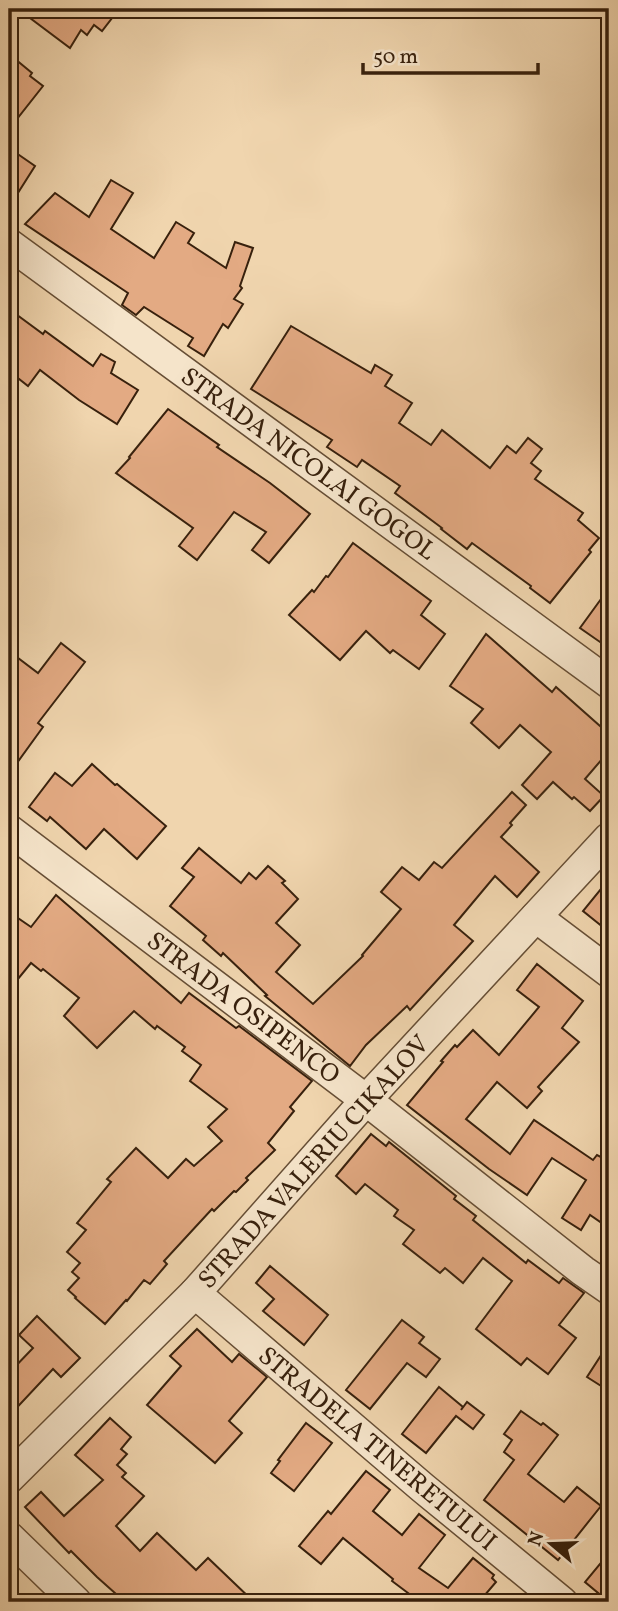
<svg xmlns="http://www.w3.org/2000/svg" width="618" height="1611" viewBox="0 0 618 1611" font-family="Vollkorn,serif">
	<rect width="100%" height="100%" fill="#f0d5ae"/>
	<filter id="stains"><feTurbulence type="fractalNoise" baseFrequency=".00286" numOctaves="4"/><feColorMatrix values="0 0 0 0 .2 0 0 0 0 .09 0 0 0 0 .02 0 0 0 .5 -.17"/></filter>
	<radialGradient id="worn" r=".72"><stop offset=".6" stop-color="#630" stop-opacity="0"/><stop offset="1" stop-color="#630" stop-opacity=".3"/></radialGradient>
	<g fill="#e3aa83" stroke="#38210d" stroke-width="2">
		<polygon points="18,9 119,9 102,31 94,25 87,35 81,30 70,48"/>
		<polygon points="9,54 32,73 30,76 43,86 9,129"/>
		<polygon points="9,148 35,166 9,207"/>
		<polygon points="111,180 133,193 111,229 154,258 176,222 194,233 188,243 226,268 235,242 253,248 240,286 242,288 234,299 243,304 228,328 223,324 204,356 188,346 193,338 144,307 136,315 122,305 128,293 25,224 55,193 89,217"/>
		<polygon points="9,309 43,334 45,331 93,366 101,354 115,362 111,373 138,390 117,424 79,400 40,370 28,386 9,371"/>
		<polygon points="291,326 371,373 375,365 392,375 385,386 412,403 399,423 431,445 442,430 490,468 507,446 516,453 528,438 542,449 531,463 541,471 535,479 583,513 578,520 599,538 589,550 591,552 550,603 530,588 531,586 472,543 467,549 441,529 442,528 395,493 400,486 362,460 357,467 327,447 332,440 251,389"/>
		<polygon points="168,409 219,445 217,447 270,483 310,514 269,563 252,550 266,532 234,512 197,560 179,546 193,528 116,473 130,458 129,457"/>
		<polygon points="353,543 431,601 421,615 445,634 419,669 393,650 390,653 366,631 340,660 289,615 312,590 314,592 326,576 328,577"/>
		<polygon points="609,588 609,630 600,642 580,628"/>
		<polygon points="486,634 552,692 556,687 609,734 609,751 585,779 604,796 590,811 574,797 572,799 553,782 537,799 522,785 551,752 520,725 499,748 471,723 483,709 450,686"/>
		<polygon points="61,643 85,662 38,723 43,727 9,774 9,672 18,658 38,673"/>
		<polygon points="92,764 115,785 117,784 166,826 137,859 104,829 86,849 50,817 47,821 29,807 55,773 72,786"/>
		<polygon points="512,792 526,805 510,823 512,825 501,837 539,872 517,897 495,876 454,925 473,941 410,1010 407,1006 366,1045 350,1066 265,996 267,995 223,953 221,956 203,940 206,936 170,906 194,877 182,868 199,848 241,883 249,873 256,879 268,866 285,881 282,883 298,899 276,923 300,945 276,972 313,1004 363,956 362,955 401,909 381,892 402,867 419,880 434,862 442,868"/>
		<polygon points="609,879 609,932 583,911"/>
		<polygon points="56,895 181,1003 189,993 236,1028 239,1026 312,1081 290,1107 294,1111 268,1143 275,1150 246,1178 248,1180 236,1192 234,1191 214,1211 212,1209 164,1261 167,1264 150,1284 144,1280 127,1301 126,1300 105,1324 75,1298 76,1297 68,1290 79,1278 72,1272 80,1263 67,1252 86,1230 77,1223 111,1182 107,1179 136,1148 168,1178 186,1159 194,1166 222,1141 208,1127 227,1109 190,1081 201,1065 182,1051 185,1047 157,1026 155,1029 134,1011 97,1048 64,1016 79,998 43,969 41,971 31,963 9,990 9,912 31,927"/>
		<polygon points="537,964 583,1001 562,1028 579,1042 538,1087 542,1091 527,1108 497,1082 466,1119 510,1154 534,1120 593,1160 597,1155 609,1161 609,1228 590,1215 581,1230 562,1218 586,1180 552,1158 527,1195 489,1169 407,1105 443,1062 441,1061 455,1045 457,1047 473,1030 499,1055 539,1007 517,990"/>
		<polygon points="371,1134 386,1146 389,1142 456,1196 454,1199 476,1216 473,1220 526,1263 528,1260 559,1283 563,1278 584,1293 559,1325 576,1338 548,1374 527,1358 521,1365 476,1329 512,1281 483,1258 463,1283 445,1268 440,1273 403,1244 414,1230 394,1216 398,1210 365,1184 356,1194 336,1176"/>
		<polygon points="270,1266 328,1315 304,1345 263,1311 274,1299 256,1283"/>
		<polygon points="37,1316 80,1358 61,1377 53,1369 9,1416 9,1373 33,1348 19,1335"/>
		<polygon points="402,1320 424,1337 419,1343 440,1359 426,1377 407,1363 370,1409 346,1390"/>
		<polygon points="197,1329 232,1362 239,1354 267,1377 229,1421 242,1433 215,1463 147,1405 181,1366 170,1356"/>
		<polygon points="609,1343 609,1391 587,1377"/>
		<polygon points="439,1387 463,1407 461,1410 467,1402 484,1415 473,1429 456,1416 426,1453 402,1434"/>
		<polygon points="521,1411 541,1425 543,1423 558,1435 528,1474 564,1502 577,1487 601,1506 558,1560 484,1500 514,1460 504,1452 512,1440 504,1434"/>
		<polygon points="110,1418 131,1437 121,1449 127,1454 117,1465 126,1473 122,1477 144,1496 116,1526 140,1551 157,1533 196,1570 208,1558 254,1602 125,1602 97,1577 71,1551 69,1553 25,1507 41,1492 64,1516 103,1480 75,1455"/>
		<polygon points="306,1423 332,1443 294,1491 271,1473 280,1461 278,1460"/>
		<polygon points="366,1471 390,1490 373,1511 402,1535 419,1514 445,1535 419,1568 448,1588 473,1558 494,1575 492,1578 496,1582 479,1602 420,1602 392,1581 393,1579 343,1538 321,1564 299,1546 328,1511 331,1514"/>
		<polygon points="609,1553 609,1602 585,1582"/>
	</g>
	<g fill="none" stroke-linecap="round" stroke-linejoin="round">
		<g stroke="#664e35" stroke-width="33">
			<g id="minor">
				<polyline points="9,244 609,683"/>
				<polyline points="9,830 366,1100 583,1271 609,1289"/>
				<polyline points="536,917 609,972"/>
				<polyline points="195,1293 423,1488 562,1602"/>
				<polyline points="9,1478 195,1293 366,1100 609,838"/>
				<polyline points="9,1537 76,1602"/>
			</g>
		</g>
		<use href="#minor" stroke="#f5e4ca" stroke-width="30"/>
	</g>
	<g text-anchor="middle" stroke-width="5" stroke-linejoin="round" paint-order="stroke">
		<g font-size="26" fill="#38210d" stroke="#f5e4ca">
			<text transform="translate(309 463) rotate(36)" y="9">STRADA NICOLAI GOGOL</text>
			<text transform="translate(244 1007) rotate(37)" y="9">STRADA OSIPENCO</text>
			<text transform="translate(313 1161) rotate(-48)" y="9">STRADA VALERIU CIKALOV</text>
			<text transform="translate(378 1448) rotate(40)" y="9">STRADELA TINERETULUI</text>
		</g>
	</g>
	<rect width="618" height="1611" fill="none" stroke="#f0d5ae" stroke-width="35"/>
	<rect x="10" y="10" width="597" height="1590" fill="none" stroke="#38210d" stroke-width="3.5"/>
	<rect x="18" y="18" width="583" height="1576" fill="none" stroke="#38210d" stroke-width="2"/>
	<g transform="translate(551 1544) rotate(289)" stroke="#f5e4ca" stroke-width="5" paint-order="stroke">
	<path d="M0-5L12 26L0 18L-12 26Z" fill="#38210d"/>
	<text y="-10" font-size="19" font-weight="bold" text-anchor="middle" fill="#38210d">N</text>
	</g>
	<path d="M363 63v10h175v-10" fill="none" stroke="#38210d" stroke-width="3.5"/>
	<text x="373" y="63" font-size="21" fill="#38210d" stroke="#f5e4ca" stroke-width="5" paint-order="stroke">50 m</text>
	<rect width="100%" height="100%" filter="url(#stains)"/>
	<rect width="100%" height="100%" fill="url(#worn)"/>
</svg>
